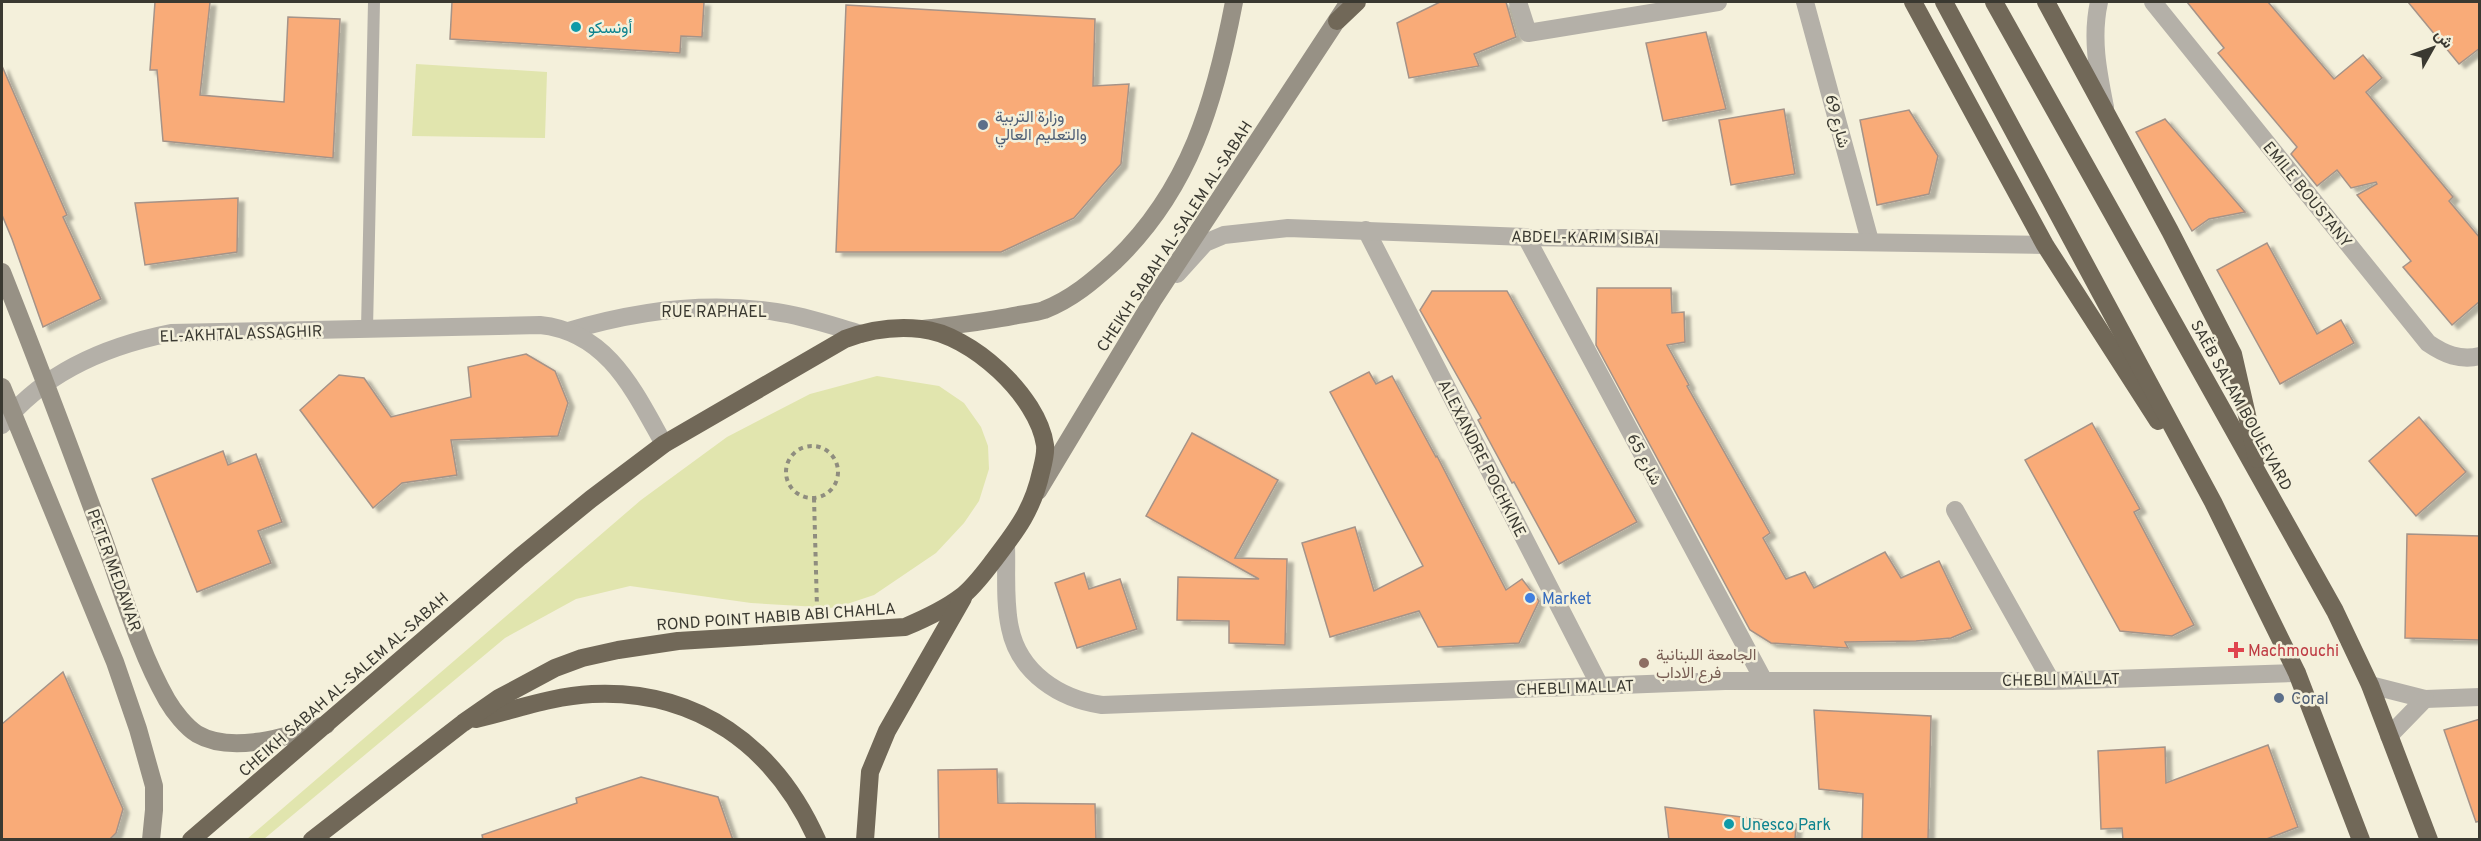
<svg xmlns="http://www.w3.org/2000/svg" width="2481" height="841" viewBox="0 0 2481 841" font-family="Overpass,Vazirmatn,sans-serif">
	<defs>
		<filter id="shadow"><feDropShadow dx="6" dy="4" stdDeviation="1.5" flood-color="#0004"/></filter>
	</defs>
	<rect width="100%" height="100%" fill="#f4f0db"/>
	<g fill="#e1e5ae">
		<polygon points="416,64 547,72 545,138 412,136"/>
		<polygon points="877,376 939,386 964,403 981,427 988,446 989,469 979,501 964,523 936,553 874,595 835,608 751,603 630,586 576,599 505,638 264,839 247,839 641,500 727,437 810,394"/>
	</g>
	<g fill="#f9ab78" stroke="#a59388" stroke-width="1.5" filter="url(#shadow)">
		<polygon points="155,2 210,2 200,95 284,102 288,17 340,19 333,158 163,141 157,70 150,70"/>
		<polygon points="452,2 704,2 702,37 681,36 680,53 450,39"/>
		<polygon points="1440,2 1506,2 1516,37 1474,54 1479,66 1409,78 1397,23"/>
		<polygon points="2187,2 2268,2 2334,79 2363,55 2382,78 2366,92 2453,197 2449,201 2480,238 2480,301 2452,325 2403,267 2411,261 2357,195 2377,184 2376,182 2351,188 2337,170 2317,186 2291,154 2297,147 2218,53 2224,48"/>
		<polygon points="2408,2 2480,2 2480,48 2459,64"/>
		<polygon points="846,5 1095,19 1093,86 1129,84 1121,164 1074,218 1001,252 836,252"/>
		<polygon points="1706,32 1726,109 1663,121 1646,43"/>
		<polygon points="2,66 67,215 63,217 101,299 43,327 12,239 2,215"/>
		<polygon points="1784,109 1795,174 1731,185 1719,120"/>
		<polygon points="1909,110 1938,156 1929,194 1877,205 1860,120"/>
		<polygon points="2165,119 2245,212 2209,219 2192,231 2136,132"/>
		<polygon points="238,198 237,252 145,265 135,203"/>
		<polygon points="2267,243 2317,334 2341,320 2354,343 2280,384 2217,270"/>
		<polygon points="1597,288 1671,288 1672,313 1684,312 1685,342 1667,345 1689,385 1687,386 1770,533 1763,538 1786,579 1805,572 1814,588 1885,552 1901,578 1939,561 1972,629 1951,638 1916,641 1845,642 1848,648 1771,643 1750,630 1596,345"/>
		<polygon points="1432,291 1507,291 1637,522 1559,564 1514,482 1512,483 1478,420 1481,418 1420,310"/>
		<polygon points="526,354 555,371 568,403 558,436 451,440 457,475 402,483 373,508 300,410 339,375 364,378 391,417 471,397 468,367"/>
		<polygon points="1369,372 1376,384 1392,376 1436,457 1437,456 1506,590 1522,579 1539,601 1519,643 1438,647 1419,611 1330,637 1302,543 1355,527 1374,591 1423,566 1330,392"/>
		<polygon points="2419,417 2466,472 2416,516 2369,461"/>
		<polygon points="2092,423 2140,509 2134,512 2194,625 2172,636 2120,631 2025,460"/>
		<polygon points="1192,433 1278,480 1235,558 1287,559 1285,645 1229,643 1229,621 1177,620 1178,577 1259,579 1146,516"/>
		<polygon points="223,451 228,465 256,454 282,522 258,531 271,563 197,592 152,479"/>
		<polygon points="2407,534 2480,536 2480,640 2405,638"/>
		<polygon points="1084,573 1089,589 1120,579 1137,629 1077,648 1055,583"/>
		<polygon points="63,672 123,809 116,833 109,840 2,840 2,724"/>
		<polygon points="1814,710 1931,716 1928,840 1862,840 1863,794 1819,789"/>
		<polygon points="2480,719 2480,821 2476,822 2444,730"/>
		<polygon points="2268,745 2298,827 2264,840 2123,840 2122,828 2101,829 2098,751 2165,747 2166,783"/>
		<polygon points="997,769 998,803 1095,804 1096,840 939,840 938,770"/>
		<polygon points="641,777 718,797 733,840 483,840 482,835 577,803 576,798"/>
		<polygon points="1665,807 1796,824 1795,840 1669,840"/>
	</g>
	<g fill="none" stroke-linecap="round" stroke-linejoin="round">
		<g stroke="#8f8d7f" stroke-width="4" stroke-dasharray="4.5 4.5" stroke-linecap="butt">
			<circle cx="812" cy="472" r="26"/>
			<polyline points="814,498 817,608"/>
		</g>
		<polyline stroke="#b4b0a8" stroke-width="12" points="367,329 374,2"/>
		<g stroke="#b4b0a8" stroke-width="18">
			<polyline points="1518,2 1528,33 1718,2"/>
			<polyline points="1805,2 1870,241"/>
			<path d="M2099,2C2091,38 2098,72 2105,107"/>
			<path d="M2153,2L2428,343C2444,354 2460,361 2480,356"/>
			<polyline points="1366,230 1600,686"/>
			<polyline points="1526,237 1764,681"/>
			<polyline points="1177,274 1205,243 1224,235 1288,228 1526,237 2045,245"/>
			<path d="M568,331C635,311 707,301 776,312C805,316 833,326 861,334"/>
			<path d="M2,425C44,372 106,346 171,333L540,325C608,332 634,391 664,444"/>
			<polyline points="1955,510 2051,681"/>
			<path d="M1006,545C1007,571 1004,601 1010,628C1019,673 1060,699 1102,705L1725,681H2051L2297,673"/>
			<polyline points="2370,685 2425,699 2480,697"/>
			<polyline points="2389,736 2425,699"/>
		</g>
		<g stroke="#979185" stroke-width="18">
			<path d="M2,272C37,360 71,450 104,540C123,593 139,651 167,700C174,712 186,727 197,734C233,755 290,735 326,725"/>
			<path d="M923,329C953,325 983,322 1013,316C1023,314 1035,313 1044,310C1072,299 1093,281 1115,261C1190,189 1215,101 1234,2"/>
			<polyline points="2,387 115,662 138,729 154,786 154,810 151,840"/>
			<polyline points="1038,491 1153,300 1345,8"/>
		</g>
		<g stroke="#716858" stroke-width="18">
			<polyline points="1913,2 2045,245 2158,421"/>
			<polyline points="1944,2 2213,502 2297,673 2361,840"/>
			<polyline points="1994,2 2335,611 2370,685 2429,840"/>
			<polyline points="2046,2 2170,231 2233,354 2257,459"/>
			<polyline points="1337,21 1357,2"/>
			<path d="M476,719C514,710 553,696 592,694C697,689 775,746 817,840"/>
			<path d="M191,840L520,557L591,499L664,444L845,339C869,330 895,326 921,329C971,334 1038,396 1045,445C1046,454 1043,464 1041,472C1033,509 1017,530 994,560C984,573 974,587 961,597C944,610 924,619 905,627L678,641L618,650L582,658L555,668L499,698L463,723L312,840"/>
			<polyline points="865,840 870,772 887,731 963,598"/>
		</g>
	</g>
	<g fill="#0f9aa8" stroke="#f4f0db" stroke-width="2">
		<circle cx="576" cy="27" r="6"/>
		<circle cx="1729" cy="824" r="6"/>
	</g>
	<g fill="#5c6f8a" stroke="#f4f0db" stroke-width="2">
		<circle cx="983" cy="125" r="6"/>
		<circle cx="2279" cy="698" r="6"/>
	</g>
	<circle fill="#3f7fe0" stroke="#f4f0db" stroke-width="2" cx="1530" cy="598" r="6"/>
	<path fill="#e0444e" stroke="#f4f0db" stroke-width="2" d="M2233 641h6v6h6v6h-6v6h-6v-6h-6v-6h6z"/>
	<circle fill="#8d6e63" stroke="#f4f0db" stroke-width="2" cx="1644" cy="663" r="6"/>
	<g text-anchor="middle" stroke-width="5" stroke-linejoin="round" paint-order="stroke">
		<g font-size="16" fill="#0d838f" stroke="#f4f0db" text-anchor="start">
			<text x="588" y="33">أونسكو</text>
			<text x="1741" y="830">Unesco Park</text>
		</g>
		<g font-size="16" fill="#4e5e75" stroke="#f4f0db" text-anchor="start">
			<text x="995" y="122">وزارة التربية<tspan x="995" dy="18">والتعليم العالي</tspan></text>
			<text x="2291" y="704">Coral</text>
		</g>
		<g font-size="16" fill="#3a3931" stroke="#f4f0db">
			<text transform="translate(1838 121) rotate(75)" y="6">شارع 69</text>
			<text transform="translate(2308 194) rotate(51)" y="6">EMILE BOUSTANY</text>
			<text transform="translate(1174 236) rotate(-57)" y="6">CHEIKH SABAH AL-SALEM AL-SABAH</text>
			<text transform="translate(1585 237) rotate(1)" y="6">ABDEL-KARIM SIBAI</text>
			<text x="714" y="317">RUE RAPHAEL</text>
			<text transform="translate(241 333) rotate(-2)" y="6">EL-AKHTAL ASSAGHIR</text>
			<text transform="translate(2242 405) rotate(61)" y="6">SAËB SALAM BOULEVARD</text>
			<text transform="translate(1483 458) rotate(63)" y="6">ALEXANDRE POCHKINE</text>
			<text transform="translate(1645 459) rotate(62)" y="6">شارع 65</text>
			<text transform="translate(115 570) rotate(70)" y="6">PETER MEDAWAR</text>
			<text transform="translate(776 616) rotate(-4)" y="6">ROND POINT HABIB ABI CHAHLA</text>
			<text transform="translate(2061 679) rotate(-1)" y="6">CHEBLI MALLAT</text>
			<text transform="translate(343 684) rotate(-41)" y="6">CHEIKH SABAH AL-SALEM AL-SABAH</text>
			<text transform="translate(1575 687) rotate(-2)" y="6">CHEBLI MALLAT</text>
		</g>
		<g font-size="16" fill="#366cbe" stroke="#f4f0db" text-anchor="start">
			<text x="1542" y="604">Market</text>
		</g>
		<g font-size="16" fill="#be3a42" stroke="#f4f0db" text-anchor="start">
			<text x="2248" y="656">Machmouchi</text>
		</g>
		<g font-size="16" fill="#785e54" stroke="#f4f0db" text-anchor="start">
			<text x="1656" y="660">الجامعة اللبنانية<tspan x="1656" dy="18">فرع الاداب</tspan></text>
		</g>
	</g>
	<rect width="2481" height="841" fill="none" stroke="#3a3931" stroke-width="6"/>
	<g transform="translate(2433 48) rotate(50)" stroke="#f4f0db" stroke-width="4.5" paint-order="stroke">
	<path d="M0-4.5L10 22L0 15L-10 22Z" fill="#3a3931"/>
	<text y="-9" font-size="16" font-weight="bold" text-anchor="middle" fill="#3a3931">ش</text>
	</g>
</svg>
